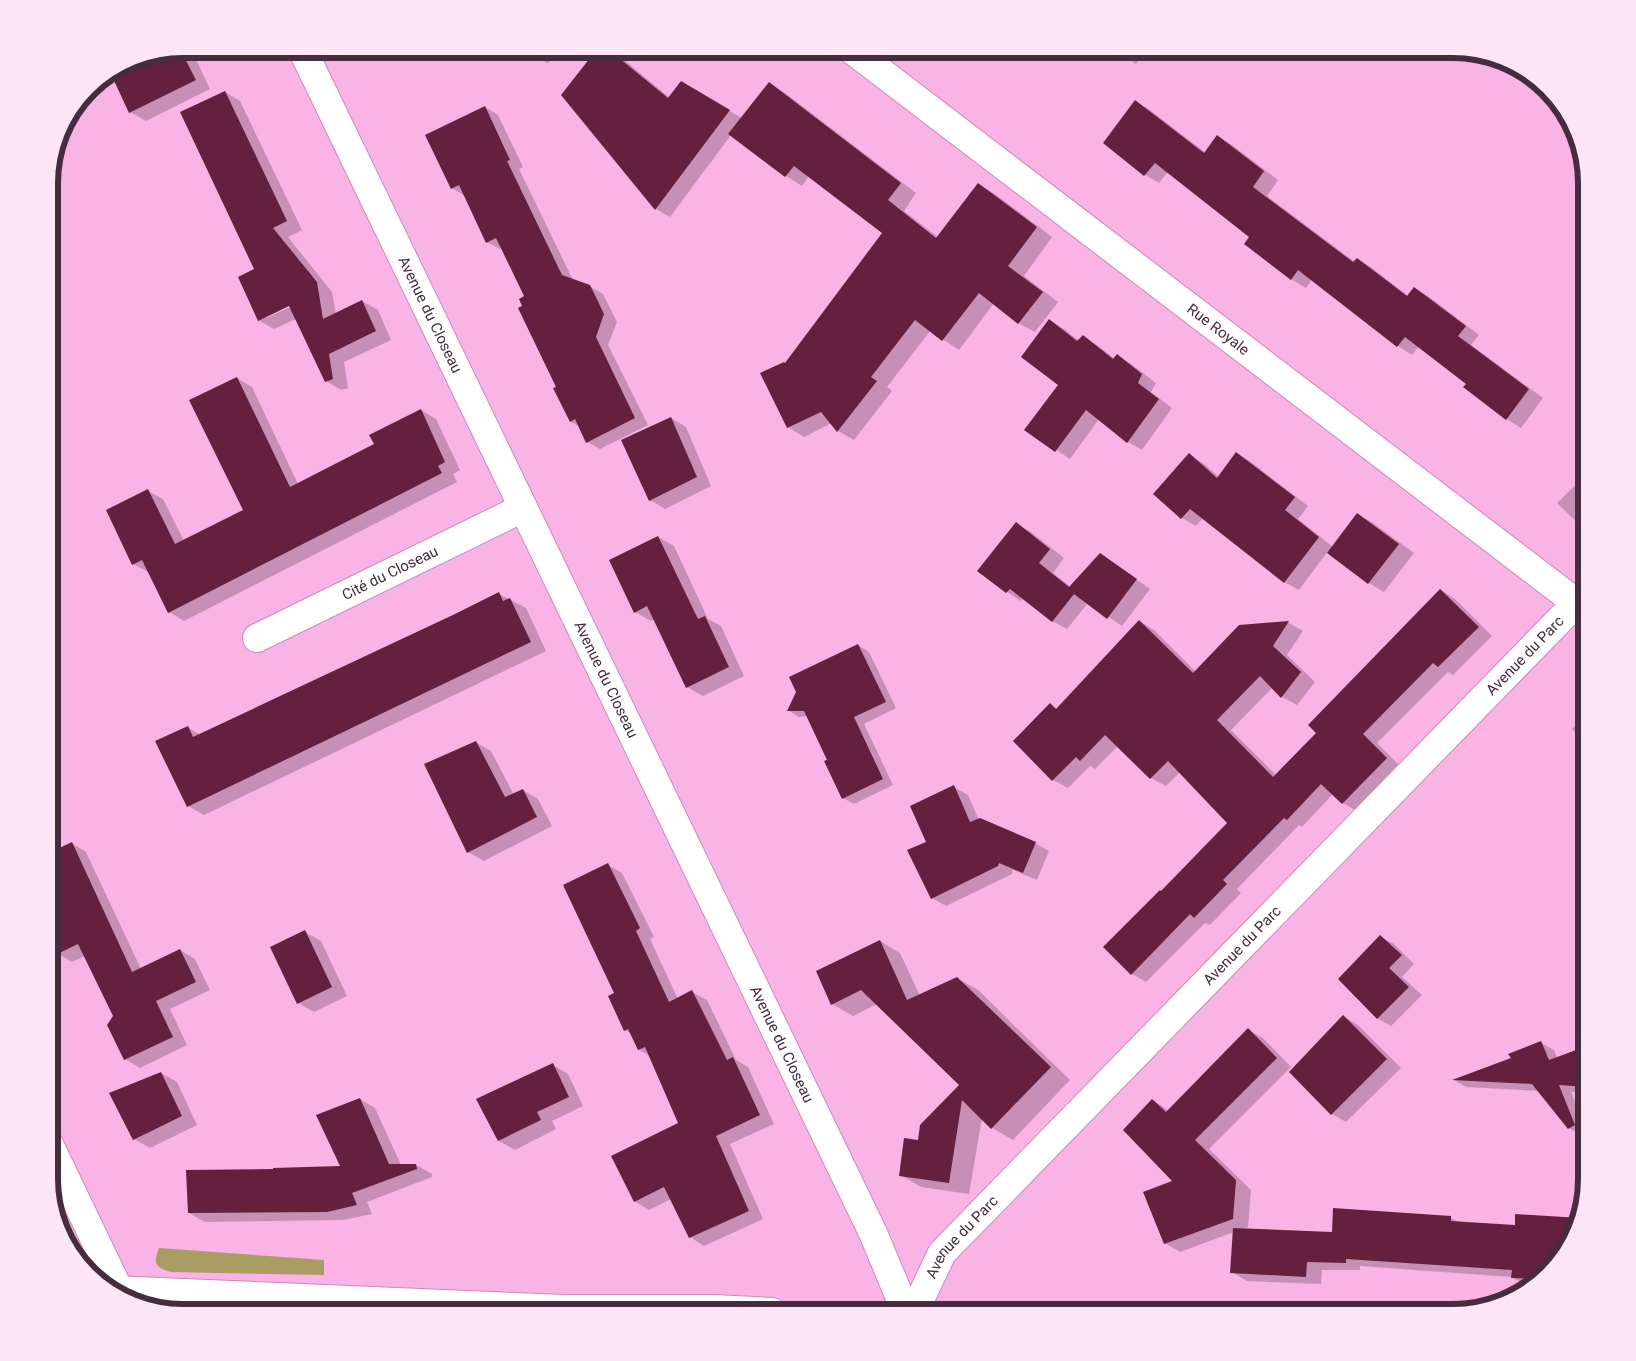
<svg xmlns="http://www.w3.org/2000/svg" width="1636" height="1361" viewBox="0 0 1636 1361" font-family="Roboto,sans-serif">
	<rect width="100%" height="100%" fill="#f9b3e4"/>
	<path fill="#a99d63" d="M159,1248L324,1260V1275L171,1272C155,1268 153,1263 159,1248Z"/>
	<g fill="#0003" fill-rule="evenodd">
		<polygon points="182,49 191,49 210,89 146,121 130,112 111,71 131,59"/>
		<polygon points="525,49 577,49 547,63"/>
		<polygon points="599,49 608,49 616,53 670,98 681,83 742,118 769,83 785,93 916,193 904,211 938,237 978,184 995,194 1052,237 1024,276 1058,302 1035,332 1018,323 994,303 959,350 930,331 887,387 892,391 854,440 838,431 832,423 804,437 788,427 785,364 884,233 809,176 802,186 786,176 731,135 670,217 656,209 563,95"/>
		<polygon points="1113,49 1147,49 1136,64"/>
		<path d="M225,92L240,101L302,230L288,237L332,292L336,314L362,301L378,310L391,340L344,362L348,388L341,390L326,381L296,319L274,329L258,320L255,270ZM294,302L295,305L266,318V315Z"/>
		<polygon points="1136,102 1150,110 1206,153 1218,137 1232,145 1278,180 1267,196 1355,262 1357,259 1372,268 1408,296 1414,288 1428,296 1479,335 1471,345 1543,398 1521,428 1507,419 1465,387 1468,383 1419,346 1412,355 1398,346 1312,279 1306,288 1291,279 1251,237 1168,172 1159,183 1145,175"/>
		<polygon points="485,107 498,115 523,167 519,169 573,280 589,286 603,294 617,322 608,345 648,425 600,449 587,442 580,427 571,422 524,306 526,297 503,248 500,249 487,242 465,196 452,188"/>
		<polygon points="1050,321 1064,329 1079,341 1083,337 1097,345 1115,359 1117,356 1131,364 1156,383 1151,392 1172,408 1142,450 1128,442 1099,419 1070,459 1026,430 1059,384"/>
		<polygon points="237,378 252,387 298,484 375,444 421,410 436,419 460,470 453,474 457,482 184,621 169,612 150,572 148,572 133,564 148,491 163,499 184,541 244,511"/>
		<polygon points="671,418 686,427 711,486 665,509 650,500"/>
		<polygon points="1237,454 1251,462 1308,506 1298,519 1333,547 1357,514 1373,523 1414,553 1384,592 1369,583 1328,551 1299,590 1284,582 1203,518 1196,526 1182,518 1189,455 1203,463 1219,477"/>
		<polygon points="1587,474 1587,530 1581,526 1557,503"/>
		<polygon points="1016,524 1031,532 1064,558 1053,573 1071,587 1100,554 1150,589 1122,626 1088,603 1067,629 1052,621 1023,598 1021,601 1007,592 979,570"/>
		<polygon points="658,537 674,546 708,619 721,626 744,676 703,696 687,687 655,619 651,621 635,612"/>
		<polygon points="1441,590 1455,599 1492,636 1453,675 1448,672 1377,743 1401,767 1358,812 1343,803 1333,794 1302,827 1299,825 1237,889 1241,893 1210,925 1205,923 1146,982 1132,974 1161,892 1229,823 1180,772 1166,786 1151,778 1118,746 1095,769 1090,766 1068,788 1053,780 1050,705 1057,709 1139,621 1154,630 1196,672 1240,626 1289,623 1303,631 1287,655 1315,682 1297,705 1282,697 1273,687 1231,730 1276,775 1318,733"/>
		<polygon points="499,594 526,608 546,651 204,815 188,806 188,728 201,735"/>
		<polygon points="858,645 869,652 896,708 864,724 893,785 854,804 843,798 829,760 808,716 799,717 788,710"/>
		<polygon points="1587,715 1587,745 1572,729"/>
		<polygon points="475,742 491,751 514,795 523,790 538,799 552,826 484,861 468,852"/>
		<polygon points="954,787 968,795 979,820 1035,843 1049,851 1037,880 1013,870 1012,874 946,906 932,898"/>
		<polygon points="49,832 55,836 61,848 71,843 86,852 141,969 180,950 195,959 210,990 170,1009 187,1045 140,1068 125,1059 114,1016 85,956 72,962 57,953 49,937"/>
		<polygon points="608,865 622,873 654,937 650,939 678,999 692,992 707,1000 736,1060 748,1067 774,1124 730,1144 763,1219 704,1246 690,1237 671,1199 649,1210 634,1201 680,1124 650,1056 639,1050 632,1034 625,1030 609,997 616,993"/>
		<polygon points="305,932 321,941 347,996 314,1012 298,1003"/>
		<polygon points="1380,937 1394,944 1414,964 1402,977 1422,995 1391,1026 1377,1018"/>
		<polygon points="880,941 900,953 920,996 957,978 978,990 1070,1080 1013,1140 992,1128 982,1118 969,1194 921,1187 901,1175 919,1141 961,1085 877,1004 853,1016 832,1004"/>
		<polygon points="1343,1016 1358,1025 1401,1068 1346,1122 1332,1114"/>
		<polygon points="1248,1030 1263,1038 1291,1067 1209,1149 1251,1190 1248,1227 1241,1229 1333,1234 1451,1218 1460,1223 1516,1226 1579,1220 1577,1230 1554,1267 1527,1286 1512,1277 1360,1266 1360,1270 1322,1270 1321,1284 1247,1281 1232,1272 1234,1232 1180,1252 1165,1243 1174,1182 1153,1100 1169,1111"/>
		<polygon points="1541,1043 1554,1050 1557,1058 1587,1047 1587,1093 1571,1092 1587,1130 1587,1133 1582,1136 1569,1128 1539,1091 1466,1087 1454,1080 1513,1059"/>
		<polygon points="553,1065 568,1074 583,1106 552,1121 556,1129 515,1150 499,1141"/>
		<polygon points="161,1073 177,1082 197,1125 150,1148 134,1139"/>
		<polygon points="360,1099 375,1108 401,1165 416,1165 432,1174 432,1177 367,1202 372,1214 343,1220 205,1222 189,1213 274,1170 342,1167"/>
	</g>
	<g fill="#64203c">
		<polygon points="180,49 196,80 129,113 110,72 131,59"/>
		<polygon points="597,49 608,49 668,98 681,81 730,110 655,210 561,95"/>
		<polygon points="769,82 901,183 888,200 936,238 978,183 1037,227 1008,266 1043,292 1018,324 979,293 942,341 915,320 871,377 877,381 837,432 821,412 787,428 760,373 784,362 785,363 882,233 794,166 785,177 728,134"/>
		<polygon points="225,91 287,221 273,228 317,282 323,319 362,300 376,331 329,354 333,379 325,382 289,306 258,321 238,277 254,269 180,112"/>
		<polygon points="1135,100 1204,153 1217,135 1264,171 1253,187 1353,262 1357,258 1407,296 1414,287 1466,326 1458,336 1529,389 1506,420 1463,387 1466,384 1405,337 1397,347 1298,270 1291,280 1244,244 1249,237 1155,163 1144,176 1103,143"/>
		<polygon points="485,106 510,160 507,161 562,275 590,285 604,314 596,337 635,418 586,443 575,419 570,422 553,388 556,387 518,308 522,306 519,299 524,296 496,238 486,243 459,185 451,189 425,135"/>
		<polygon points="1049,319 1077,341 1083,335 1113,359 1117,354 1142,374 1138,383 1159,399 1127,443 1086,410 1055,452 1024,430 1058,385 1021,357"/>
		<polygon points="237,377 290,487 374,444 369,435 421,409 445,462 438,466 442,473 168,613 142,560 132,565 106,510 148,489 175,544 243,510 189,400"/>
		<polygon points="671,417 697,477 649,501 621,440"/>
		<polygon points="1236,452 1295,497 1285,510 1319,537 1284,583 1190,509 1181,519 1153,494 1189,453 1217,478"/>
		<polygon points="1357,513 1399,544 1368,584 1327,553"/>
		<polygon points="1016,522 1050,549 1039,563 1069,587 1100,553 1137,579 1107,619 1074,594 1052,622 1010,589 1006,593 977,571"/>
		<polygon points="658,536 698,619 705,616 729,667 686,688 647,606 634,613 609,560"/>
		<polygon points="1440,589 1479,627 1438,667 1433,663 1363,734 1387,758 1342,804 1321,784 1287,820 1284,818 1223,880 1227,884 1194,918 1190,914 1131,975 1103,947 1160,890 1161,891 1227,823 1168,761 1150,779 1105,735 1080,761 1076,757 1052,781 1013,741 1050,703 1056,709 1139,620 1193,673 1239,625 1289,621 1273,646 1301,672 1281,698 1260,676 1217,720 1273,777 1316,733 1308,725"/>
		<polygon points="499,592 503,601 510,598 531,642 187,807 155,741 188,726 193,737 455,614"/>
		<polygon points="858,644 886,702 854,717 883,779 842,799 824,761 827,760 804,711 787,711 796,692 789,677"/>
		<polygon points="476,741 505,797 523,789 537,817 467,853 424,764"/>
		<polygon points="954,785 970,822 980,818 1036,842 1023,873 999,863 998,866 931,899 907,850 926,842 910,806"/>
		<polygon points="72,842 132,972 180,949 196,982 156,1001 173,1037 124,1060 107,1025 113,1016 78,944 49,958 49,853"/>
		<polygon points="608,863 640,928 636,931 669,1002 692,990 727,1060 733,1057 760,1115 716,1136 749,1211 689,1238 664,1187 634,1202 611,1156 678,1123 645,1047 638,1050 628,1029 624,1031 608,996 614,993 563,885"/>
		<polygon points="305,930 332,987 297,1004 270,947"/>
		<polygon points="1380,935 1402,955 1389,968 1409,987 1377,1019 1338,979"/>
		<polygon points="880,940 907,1000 957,977 1051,1067 991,1129 962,1100 949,1183 899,1176 904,1138 918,1140 920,1125 959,1085 861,990 831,1005 816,971"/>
		<polygon points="1343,1015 1387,1059 1331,1115 1289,1072"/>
		<polygon points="1248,1028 1277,1058 1195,1140 1236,1180 1233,1219 1164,1244 1143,1192 1172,1181 1123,1130 1152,1099 1166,1112"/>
		<polygon points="1541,1041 1549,1060 1587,1046 1587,1087 1559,1085 1575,1125 1568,1129 1532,1084 1452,1080 1511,1058 1508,1054"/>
		<polygon points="553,1063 569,1097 537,1112 541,1120 498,1141 476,1099"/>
		<polygon points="161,1072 182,1116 133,1140 109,1093"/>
		<polygon points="360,1098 389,1164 416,1164 417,1169 352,1193 357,1205 327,1212 188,1213 186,1170 273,1169 273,1168 340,1166 316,1115"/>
		<polygon points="1333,1208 1451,1216 1451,1221 1515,1225 1515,1214 1580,1218 1577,1230 1554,1267 1537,1279 1511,1278 1512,1270 1346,1259 1346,1263 1307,1262 1306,1277 1230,1273 1233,1228 1332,1232"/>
	</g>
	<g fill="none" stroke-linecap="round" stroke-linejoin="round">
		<g stroke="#cd89b9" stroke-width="30">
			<g id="minor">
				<path id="s1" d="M302,49L873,1233L906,1312"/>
				<path id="s2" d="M851,49L1587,611"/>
				<path id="s3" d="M257,638L523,508"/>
				<polyline points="49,1144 119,1290"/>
				<path id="s4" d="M914,1312L942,1253L1587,592"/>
			</g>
		</g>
		<g stroke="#cd89b9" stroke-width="30">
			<polyline id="major" points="112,1290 564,1309 714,1309 772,1312"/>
		</g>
		<use href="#minor" stroke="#fff" stroke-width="28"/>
		<use href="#major" stroke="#fff" stroke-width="28"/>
	</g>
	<g text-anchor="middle" stroke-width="5" stroke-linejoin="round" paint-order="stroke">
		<g font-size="15" fill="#472b3f" stroke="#fce6f5">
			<text dy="5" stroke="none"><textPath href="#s1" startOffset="295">Avenue du Closeau</textPath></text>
			<text dy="5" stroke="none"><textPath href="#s2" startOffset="462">Rue Royale</textPath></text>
			<text dy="5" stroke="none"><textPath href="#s3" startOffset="148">Cité du Closeau</textPath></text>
			<text dy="5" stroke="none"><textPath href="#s4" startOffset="900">Avenue du Parc</textPath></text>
			<text dy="5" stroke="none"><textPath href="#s1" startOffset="700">Avenue du Closeau</textPath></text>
			<text dy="5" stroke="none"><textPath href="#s4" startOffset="495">Avenue du Parc</textPath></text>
			<text dy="5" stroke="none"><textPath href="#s1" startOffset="1105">Avenue du Closeau</textPath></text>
			<text dy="5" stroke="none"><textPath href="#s4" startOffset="90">Avenue du Parc</textPath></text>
		</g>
	</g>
	<path d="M0 0H1636V1361H0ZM183 58H1453A125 125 0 0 1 1578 183V1179A125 125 0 0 1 1453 1304H183A125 125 0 0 1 58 1179V183A125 125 0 0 1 183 58Z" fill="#fce6f5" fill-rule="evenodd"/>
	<path fill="none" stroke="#472b3f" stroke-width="6" d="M183 58H1453A125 125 0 0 1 1578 183V1179A125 125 0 0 1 1453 1304H183A125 125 0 0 1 58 1179V183A125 125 0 0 1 183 58Z"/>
</svg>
